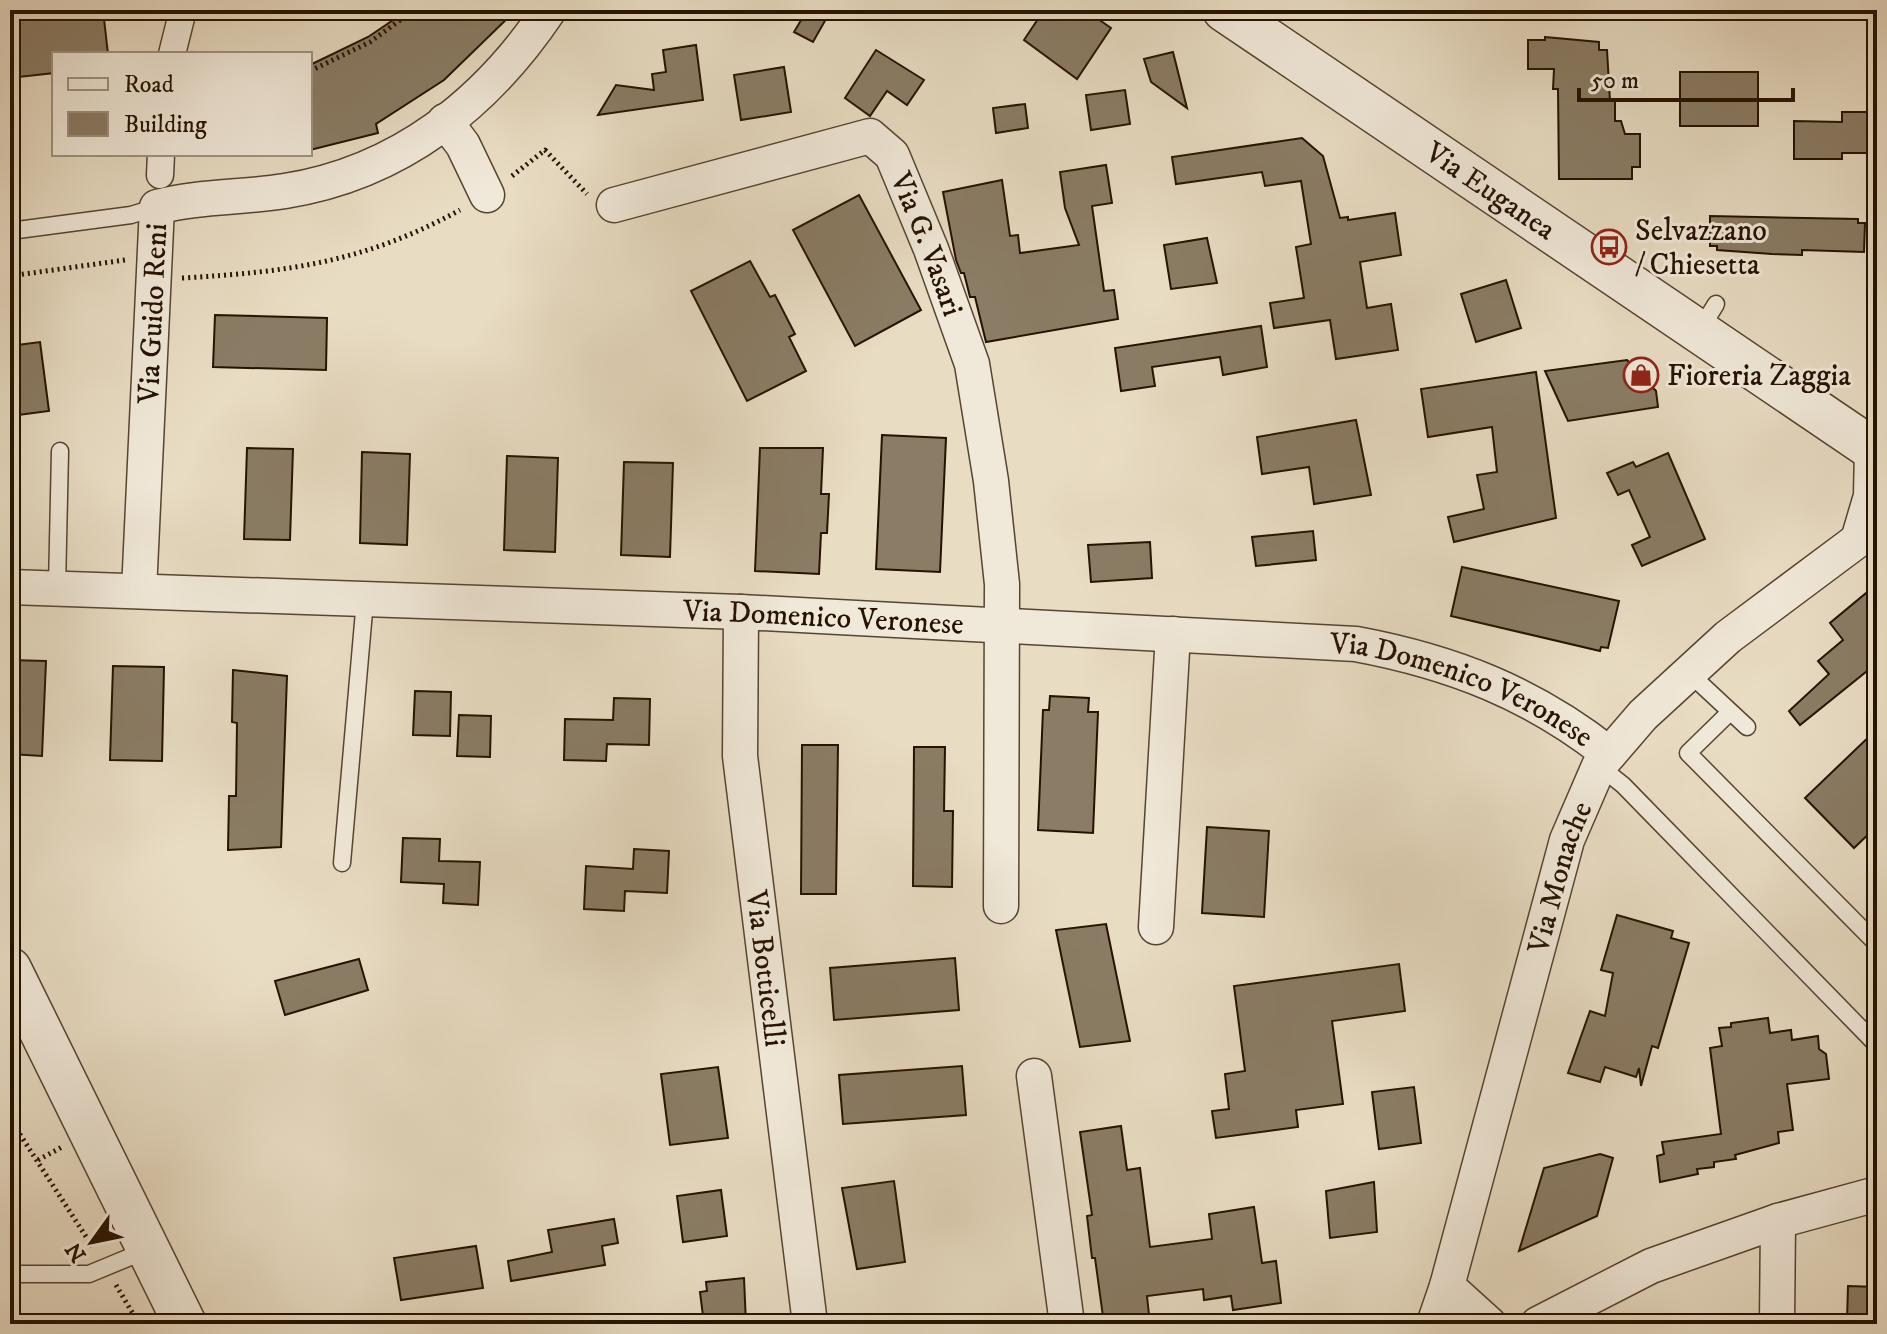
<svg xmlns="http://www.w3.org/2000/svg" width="1887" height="1334" viewBox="0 0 1887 1334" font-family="'IM FELL DW Pica',serif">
	<rect width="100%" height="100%" fill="#e8dcc3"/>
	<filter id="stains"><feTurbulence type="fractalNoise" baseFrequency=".0025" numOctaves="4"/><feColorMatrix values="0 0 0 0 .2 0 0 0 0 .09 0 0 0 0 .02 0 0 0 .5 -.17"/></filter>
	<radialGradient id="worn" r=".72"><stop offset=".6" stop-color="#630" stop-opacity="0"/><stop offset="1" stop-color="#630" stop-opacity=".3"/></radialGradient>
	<g fill="#8a7c65" stroke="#251300" stroke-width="2">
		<polygon points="10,10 103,10 108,54 54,54 54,73 10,78"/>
		<polygon points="408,10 516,10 444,80 376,124 378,133 310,150 310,65 368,37"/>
		<polygon points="807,10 826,19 813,42 794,32"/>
		<polygon points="1044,10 1085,10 1111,28 1077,79 1024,40"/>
		<polygon points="1545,37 1599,42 1599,50 1607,50 1610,101 1615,101 1615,121 1621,121 1625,134 1640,134 1640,167 1632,167 1632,179 1559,179 1558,89 1553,89 1554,69 1528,69 1528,40 1545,40"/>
		<polygon points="696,45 703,100 598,115 616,85 654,90 652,74 666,72 663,50"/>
		<polygon points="876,50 924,80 907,105 887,91 870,116 845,98"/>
		<polygon points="1173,52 1187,108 1151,82 1144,59"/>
		<polygon points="784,67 791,112 741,120 734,75"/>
		<rect x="1680" y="72" width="78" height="54"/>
		<polygon points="1125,90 1130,124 1091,130 1086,95"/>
		<polygon points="1025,104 1028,128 996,133 993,108"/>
		<polygon points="1842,112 1877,112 1877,153 1842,153 1842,159 1794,159 1794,121 1842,122"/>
		<polygon points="1302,138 1323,156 1340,218 1348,217 1348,220 1395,213 1401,255 1360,262 1367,308 1391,304 1398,350 1336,359 1330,320 1274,328 1270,303 1304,298 1296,247 1311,244 1301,181 1265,186 1262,172 1176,184 1172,157"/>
		<polygon points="1106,165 1112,203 1092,206 1104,291 1114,290 1118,319 986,342 975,297 970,297 964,273 961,273 956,260 943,192 1002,180 1010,236 1018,235 1020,253 1079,245 1065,208 1060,172"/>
		<polygon points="859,195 921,310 855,346 793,230"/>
		<polygon points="1710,216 1858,219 1858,223 1865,223 1864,252 1802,250 1802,255 1772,254 1717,250 1717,246 1710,246"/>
		<polygon points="1207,238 1217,283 1171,289 1164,245"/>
		<polygon points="750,261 770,297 775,295 795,334 789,337 806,371 747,401 691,291"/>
		<polygon points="1506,280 1521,328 1476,342 1461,294"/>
		<polygon points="215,315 327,318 326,370 213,367"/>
		<polygon points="1261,326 1267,367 1223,375 1220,357 1152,367 1155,386 1121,391 1115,348"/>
		<polygon points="40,342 49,411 10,416 10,346"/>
		<polygon points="1627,360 1656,391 1658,407 1568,421 1545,371"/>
		<polygon points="1536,372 1556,518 1454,542 1448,517 1484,509 1477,475 1497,472 1492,427 1428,437 1421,389"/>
		<polygon points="1356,420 1371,495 1314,504 1309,467 1262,474 1257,437"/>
		<polygon points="882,435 946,438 940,572 876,569"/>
		<polygon points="247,448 293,449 290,540 244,539"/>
		<polygon points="760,448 823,448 821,494 829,494 827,533 821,533 819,574 755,571"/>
		<polygon points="362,452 410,454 407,545 360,543"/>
		<polygon points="1668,453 1705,539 1642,566 1632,545 1650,537 1629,490 1618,495 1607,473 1633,462 1636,467"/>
		<polygon points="507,456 558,458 555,552 504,550"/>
		<polygon points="624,462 673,463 670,557 621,555"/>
		<polygon points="1313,531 1316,560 1256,566 1252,537"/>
		<polygon points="1150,542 1152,578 1091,582 1088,545"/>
		<polygon points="1462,567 1619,601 1608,648 1601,647 1600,651 1451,616"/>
		<polygon points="1877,584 1877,663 1800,725 1789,711 1829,674 1818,661 1843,640 1830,623"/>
		<polygon points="10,660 46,661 42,756 10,754"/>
		<polygon points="113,666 164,667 162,761 110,760"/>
		<polygon points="233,670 287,676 281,847 228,850 229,796 236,796 237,723 232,722"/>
		<polygon points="415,691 451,692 450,736 413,735"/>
		<polygon points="1050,696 1089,698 1088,712 1098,712 1093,833 1038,830 1043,710 1049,710"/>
		<polygon points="614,698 650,699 649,745 607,744 606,761 564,760 565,719 613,720"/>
		<polygon points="459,715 491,716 490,757 457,756"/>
		<polygon points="1877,729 1877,826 1854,848 1805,798"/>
		<polygon points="802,745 838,745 836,894 801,894"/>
		<polygon points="914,747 945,747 944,811 953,811 952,887 913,886"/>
		<polygon points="1207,827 1269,831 1264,917 1202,913"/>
		<polygon points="403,838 440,839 439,861 480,862 478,905 443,903 444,884 401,882"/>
		<polygon points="634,849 669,851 667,893 625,891 624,911 584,909 586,866 633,869"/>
		<polygon points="1617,915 1673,931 1671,938 1689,943 1658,1048 1652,1046 1641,1086 1639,1068 1636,1077 1605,1067 1600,1082 1568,1073 1590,1011 1605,1016 1613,973 1601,970"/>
		<polygon points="1106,924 1130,1041 1080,1047 1056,930"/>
		<polygon points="955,958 959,1010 834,1020 830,968"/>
		<polygon points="359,959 368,990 285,1015 275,981"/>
		<polygon points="1399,964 1405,1011 1332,1021 1343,1104 1296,1110 1298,1127 1216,1138 1212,1111 1229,1109 1225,1074 1245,1071 1234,986"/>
		<polygon points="1768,1018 1770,1033 1791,1030 1792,1040 1818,1036 1819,1049 1826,1054 1829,1079 1787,1084 1793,1130 1778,1132 1779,1143 1735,1155 1736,1159 1714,1162 1714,1167 1697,1169 1698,1174 1660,1182 1657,1156 1664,1154 1662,1142 1721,1134 1710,1048 1722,1046 1719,1028 1731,1027 1731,1023"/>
		<polygon points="962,1066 966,1115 843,1124 839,1075"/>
		<polygon points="718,1067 728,1138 670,1145 661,1074"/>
		<polygon points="1414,1087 1421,1143 1379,1149 1372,1092"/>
		<polygon points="1121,1126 1127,1170 1140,1168 1150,1247 1212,1239 1209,1214 1254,1207 1262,1263 1276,1261 1281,1303 1233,1310 1231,1296 1204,1300 1203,1289 1147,1296 1150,1324 1104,1324 1095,1258 1092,1258 1087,1216 1092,1215 1080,1132"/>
		<polygon points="1600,1154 1613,1158 1597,1216 1519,1251 1544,1168"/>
		<polygon points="894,1181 905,1262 857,1269 842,1188"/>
		<polygon points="1374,1182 1377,1232 1330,1238 1326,1191"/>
		<polygon points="721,1190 727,1236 683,1242 677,1196"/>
		<polygon points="614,1219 618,1243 602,1246 605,1265 511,1281 508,1261 552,1252 548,1230"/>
		<polygon points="476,1246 483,1288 401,1300 394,1258"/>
		<polygon points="744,1278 746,1324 704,1324 700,1292 707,1291 706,1282"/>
		<polygon points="1848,1286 1877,1287 1877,1324 1850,1324 1847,1321"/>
	</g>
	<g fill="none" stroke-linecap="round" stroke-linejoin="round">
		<g stroke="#564531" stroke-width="19">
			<g id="service">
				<polyline points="10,231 131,215 157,207"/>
				<polyline points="1700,330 1716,304"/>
				<polyline points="57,587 60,451"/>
				<polyline points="1689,673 1747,727"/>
				<polyline points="1730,712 1688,753 1877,944"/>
				<polyline points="1599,766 1623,785 1873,1041 1877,1037"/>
				<polyline points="342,863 365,600"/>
				<polyline points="10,1274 89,1274 147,1250"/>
			</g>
		</g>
		<g stroke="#564531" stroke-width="29">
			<g id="pedestrian">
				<polyline points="172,54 183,10"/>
				<polyline points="160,175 161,154"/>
			</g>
		</g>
		<g stroke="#564531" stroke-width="37">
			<g id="minor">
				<polyline points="445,121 463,145 487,195"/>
				<path id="s1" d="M614,205L870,136L892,155L931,249L972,364L991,481L1002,584L1001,906"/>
				<polyline points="1858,540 1871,496 1872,448"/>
				<path id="s2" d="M10,587L741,612L1356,644C1452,662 1532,693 1609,754"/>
				<path id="s3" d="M139,591L157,207C198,196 242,198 285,191C399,173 486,104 549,10"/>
				<path id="s4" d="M741,612L740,756L810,1324"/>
				<polyline points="1156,927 1173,634"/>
				<polyline points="1034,1076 1067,1324"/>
				<polyline points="1447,1286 1489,1324"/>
				<path id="s5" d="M1434,1324L1447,1286L1567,840L1599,766L1643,715L1728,637L1858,540L1877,532"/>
				<polyline points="1538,1324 1651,1266 1778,1221 1877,1194"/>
				<polyline points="1777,1324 1778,1221"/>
			</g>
		</g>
		<g stroke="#564531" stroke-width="45">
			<g id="tertiary">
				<path id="s6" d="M1224,10L1877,452"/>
				<polyline points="10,969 185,1324"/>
			</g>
		</g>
		<g stroke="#251300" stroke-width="5" stroke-dasharray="2 4" stroke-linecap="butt">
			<polyline points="310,71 370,42 414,10"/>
			<polyline points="512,176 545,150 587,194"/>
			<polyline points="10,276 125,260"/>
			<path d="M182,278C289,272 365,262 460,210"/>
			<polyline points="10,1119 94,1249"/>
			<polyline points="38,1160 62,1147"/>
			<polyline points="116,1285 139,1324"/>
		</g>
		<use href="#service" stroke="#f0e8d8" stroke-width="16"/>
		<use href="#pedestrian" stroke="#f0e8d8" stroke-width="26"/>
		<use href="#minor" stroke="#f0e8d8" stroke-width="34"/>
		<use href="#tertiary" stroke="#f0e8d8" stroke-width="42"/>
	</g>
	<defs>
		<g id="bus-ring" transform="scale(1.8)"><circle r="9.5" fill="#f0e8d8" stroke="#8f2418" stroke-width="1.5"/><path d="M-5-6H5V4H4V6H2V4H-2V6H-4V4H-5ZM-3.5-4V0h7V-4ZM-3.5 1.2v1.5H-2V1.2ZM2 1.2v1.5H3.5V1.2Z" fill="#8f2418"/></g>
		<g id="shop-ring" transform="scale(1.8)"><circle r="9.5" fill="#f0e8d8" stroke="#8f2418" stroke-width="1.5"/><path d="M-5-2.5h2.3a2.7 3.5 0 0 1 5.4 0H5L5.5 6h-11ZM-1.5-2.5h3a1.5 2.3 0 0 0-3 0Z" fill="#8f2418"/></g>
	</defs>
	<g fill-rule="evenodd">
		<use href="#bus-ring" x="1609" y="247"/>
		<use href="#shop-ring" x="1641" y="375"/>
	</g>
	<g text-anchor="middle" stroke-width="6" stroke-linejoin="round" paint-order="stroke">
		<g font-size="30" fill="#251300" stroke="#f0e8d8">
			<text dy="10" stroke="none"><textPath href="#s6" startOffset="322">Via Euganea</textPath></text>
			<text dy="10" stroke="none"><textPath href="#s1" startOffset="390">Via G. Vasari</textPath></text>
			<text dy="10" stroke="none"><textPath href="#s3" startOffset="278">Via Guido Reni</textPath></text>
			<text dy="10" stroke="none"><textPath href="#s2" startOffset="814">Via Domenico Veronese</textPath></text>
			<text dy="10" stroke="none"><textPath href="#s2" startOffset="1462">Via Domenico Veronese</textPath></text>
			<text dy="10" stroke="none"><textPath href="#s5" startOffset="464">Via Monache</textPath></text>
			<text dy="10" stroke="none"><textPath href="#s4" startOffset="358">Via Botticelli</textPath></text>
		</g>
		<g font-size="30" fill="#251300" stroke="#f0e8d8" text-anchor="start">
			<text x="1635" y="240">Selvazzano<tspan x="1635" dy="34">/ Chiesetta</tspan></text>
			<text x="1667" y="385">Fioreria Zaggia</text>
		</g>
	</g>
	<rect width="1887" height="1334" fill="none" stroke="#e8dcc3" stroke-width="40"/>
	<rect x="12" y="12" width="1863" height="1310" fill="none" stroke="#251300" stroke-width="4"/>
	<rect x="20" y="20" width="1847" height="1294" fill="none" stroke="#251300" stroke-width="2"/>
	<rect x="52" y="52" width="260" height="104" fill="#f0e8d8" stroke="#9f9382" stroke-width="2"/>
	<rect x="68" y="78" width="40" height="12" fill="#f0e8d8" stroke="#9f9382" stroke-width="2"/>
	<text x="124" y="92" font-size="24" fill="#251300">Road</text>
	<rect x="68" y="112" width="40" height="24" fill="#8a7c65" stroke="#9f9382" stroke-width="2"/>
	<text x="124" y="132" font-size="24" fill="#251300">Building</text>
	<g transform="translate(92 1242) rotate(237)" stroke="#f0e8d8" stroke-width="6" paint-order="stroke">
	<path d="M0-6L14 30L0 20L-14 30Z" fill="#251300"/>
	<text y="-12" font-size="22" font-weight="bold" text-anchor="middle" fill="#251300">N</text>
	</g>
	<path d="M1579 88v12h214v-12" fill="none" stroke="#251300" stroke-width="4"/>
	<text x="1591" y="88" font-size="24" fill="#251300" stroke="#f0e8d8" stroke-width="6" paint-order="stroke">50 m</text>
	<rect width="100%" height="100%" filter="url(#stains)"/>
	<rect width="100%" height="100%" fill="url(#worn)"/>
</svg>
